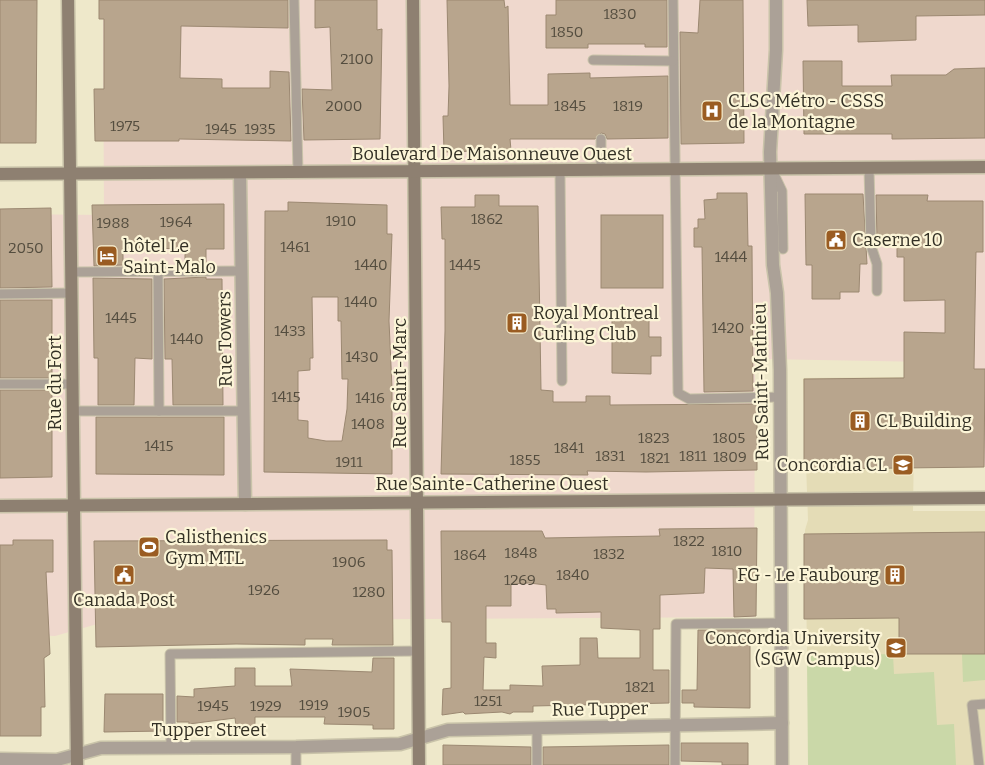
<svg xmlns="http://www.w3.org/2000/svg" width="985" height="765" viewBox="0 0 985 765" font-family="Bitter,serif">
	<rect width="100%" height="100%" fill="#eee8ca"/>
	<polygon fill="#efd8cd" points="103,0 985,0 985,465 933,467 931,362 755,359 754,617 108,621 55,636 0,634 0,214 104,215"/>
	<polygon fill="#e4dcb6" points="915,377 913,511 985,511 985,765 809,765 805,530 808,520 803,378"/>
	<g fill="#cad8a8">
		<polygon points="893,654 894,674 934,672 937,725 954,724 956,765 808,765 807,656"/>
		<polygon points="962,654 985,654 985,680 963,682"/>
	</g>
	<g fill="#b8a58d" stroke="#9b8871" fill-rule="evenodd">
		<polygon points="0,0 37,0 36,143 0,143"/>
		<polygon points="99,0 288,0 288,28 181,26 180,78 222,79 222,88 270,88 270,71 289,72 291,141 179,139 179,141 95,141 94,89 104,89 104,19 99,19"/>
		<polygon points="315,0 377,0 377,30 382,29 380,139 304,140 302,89 332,90 330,27 315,28"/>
		<polygon points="447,0 504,0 505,8 508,6 510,105 548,105 548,74 590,73 590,78 668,76 668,138 607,139 605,134 601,133 595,139 510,139 511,150 444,152 443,116 448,116 449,86"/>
		<polygon points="556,0 667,0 667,47 645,47 645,44 588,44 588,48 546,48 546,15 556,15"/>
		<polygon points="700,0 743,0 744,143 681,144 680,32 698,33"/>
		<polygon points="807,0 985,0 985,15 916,16 916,40 858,42 858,25 808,26"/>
		<polygon points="803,61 842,61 842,86 892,86 891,75 946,75 954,69 985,68 985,138 892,139 892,134 804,134"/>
		<polygon points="717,193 747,193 748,246 752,246 753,391 704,392 702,247 694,247 694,228 698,228 698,219 705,219 704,200 717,199"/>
		<polygon points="805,194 863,194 867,264 860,264 859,292 840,292 840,299 812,299 812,265 806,265"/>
		<polygon points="475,195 499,195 499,206 538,206 541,390 553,391 553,402 586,402 586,396 610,396 610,405 753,404 757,405 757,470 646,472 587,471 588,475 441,474 445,331 445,239 442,239 441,207 475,207"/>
		<polygon points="876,195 928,195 927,201 983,201 983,252 976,252 974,369 985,369 984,467 820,469 804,465 804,379 904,378 904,332 945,333 945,300 904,301 904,257 897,257 897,237 877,239"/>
		<path d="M288,202L387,205V234H392L389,321L392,388V474L264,472L265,211H288ZM312,297H338V321H341L342,379H348L347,409L342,441H326L308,438V421L298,420V371L310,370V358H313Z"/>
		<polygon points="224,204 224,249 206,249 206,265 185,265 185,249 149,248 123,248 123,265 94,266 92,205"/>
		<polygon points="51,208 52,287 0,288 0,209"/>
		<rect x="601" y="215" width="62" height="73"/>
		<polygon points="206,277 206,279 222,279 223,405 173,405 172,359 165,359 164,279"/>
		<polygon points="93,278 152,279 152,359 135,358 134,405 98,405 98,358 94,358"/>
		<rect x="0" y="300" width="52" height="78"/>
		<polygon points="631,317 649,317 649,337 661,337 661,356 651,356 651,374 612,373 612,320 631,321"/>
		<polygon points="0,390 52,390 52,477 0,478"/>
		<polygon points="96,417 224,417 224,475 96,474"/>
		<path d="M757,528L756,616L734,617L733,569L705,568L704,593L660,595V629H653V670H669V703L533,706V712H513L510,714L502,712L465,714L463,712L442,715L443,689L451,688V622H442L441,531H542L545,538L599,537L660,536L659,529ZM529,583L546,585L547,609H556V613L601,612V628L640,630V658H598L597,638H580V665L542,666L543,686L510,685V690H483L484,657L496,658V643H486V606H511V584Z"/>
		<polygon points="985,532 985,654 899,654 899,618 804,619 804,534"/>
		<polygon points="13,540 53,540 53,572 46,572 50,654 44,658 45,707 41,707 41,736 0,736 0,545 13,545"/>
		<polygon points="387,540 387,550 392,550 393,645 332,645 333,639 305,639 305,645 236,644 96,647 94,541"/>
		<polygon points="698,630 750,630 750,708 694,707 694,703 682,703 682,690 697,690"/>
		<polygon points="373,658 394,658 394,729 373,729 373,725 324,724 325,717 255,717 255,726 236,726 235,718 189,724 189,722 177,722 177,696 194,697 194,689 235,686 235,668 255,668 255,686 292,686 290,669 372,672"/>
		<polygon points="105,694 163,694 163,731 104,732"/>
		<polygon points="681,743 748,743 748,765 722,765 722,762 681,761"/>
		<polygon points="443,745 531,747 531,765 443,765"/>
		<polygon points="669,745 669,765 543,765 543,747"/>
	</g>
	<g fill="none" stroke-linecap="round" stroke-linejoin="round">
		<g stroke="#c9c3a9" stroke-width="11">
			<g id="lane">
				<polyline points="294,0 298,173"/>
				<polyline points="673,0 678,393 689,399 780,397"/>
				<polyline points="593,60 673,61"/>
				<polyline points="601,139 601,171"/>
				<polyline points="869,168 871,246 877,264 877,291"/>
				<polyline points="772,170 782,191 783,249"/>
				<polyline points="560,171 562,381"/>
				<polyline points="158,271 159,411"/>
				<polyline points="72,272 242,271"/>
				<polyline points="0,294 72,293"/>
				<polyline points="0,384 72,384"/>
				<polyline points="72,411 243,411"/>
				<polyline points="296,747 296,765"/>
				<polyline points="171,748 170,654 418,651"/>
				<polyline points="537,765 537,728"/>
				<polyline points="675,765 676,624 782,623"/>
				<polyline points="979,765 972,705 985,704"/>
			</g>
		</g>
		<g stroke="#c9c3a9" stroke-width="15">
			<g id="street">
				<polyline points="776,0 776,50 770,152 773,265 777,293 780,370 782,765"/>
				<polyline points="240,173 245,504"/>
				<polyline points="0,759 57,760 101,748 296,747 400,744 448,730 782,723"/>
			</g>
		</g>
		<g stroke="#c9c3a9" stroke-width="15">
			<g id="secondary">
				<polyline points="68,0 77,765"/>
				<polyline points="413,0 419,765"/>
				<polyline points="0,174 985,167"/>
				<polyline points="0,506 985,498"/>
			</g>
		</g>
		<use href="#lane" stroke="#aba197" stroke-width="9"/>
		<use href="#street" stroke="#aba197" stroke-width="12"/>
		<use href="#secondary" stroke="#8e8071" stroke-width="12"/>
	</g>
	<defs>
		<g id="hospital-square" transform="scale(1.125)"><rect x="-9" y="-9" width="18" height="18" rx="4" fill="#9a5c22" stroke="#fcf5d7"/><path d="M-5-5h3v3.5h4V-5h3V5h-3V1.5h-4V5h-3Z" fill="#fff"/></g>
		<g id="civic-square" transform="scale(1.125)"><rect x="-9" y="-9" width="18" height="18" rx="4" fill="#9a5c22" stroke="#fcf5d7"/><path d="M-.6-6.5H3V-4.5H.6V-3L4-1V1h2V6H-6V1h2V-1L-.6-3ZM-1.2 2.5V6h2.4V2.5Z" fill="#fff"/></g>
		<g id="hotel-square" transform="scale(1.125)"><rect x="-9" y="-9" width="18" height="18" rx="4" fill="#9a5c22" stroke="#fcf5d7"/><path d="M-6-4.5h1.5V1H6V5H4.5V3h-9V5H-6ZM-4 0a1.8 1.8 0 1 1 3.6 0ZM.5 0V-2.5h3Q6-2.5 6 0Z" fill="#fff"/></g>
		<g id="building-square" transform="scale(1.125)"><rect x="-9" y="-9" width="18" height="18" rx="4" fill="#9a5c22" stroke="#fcf5d7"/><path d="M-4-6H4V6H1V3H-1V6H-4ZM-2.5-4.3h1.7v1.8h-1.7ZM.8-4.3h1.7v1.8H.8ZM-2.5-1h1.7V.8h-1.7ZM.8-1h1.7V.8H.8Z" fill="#fff"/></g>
		<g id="school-square" transform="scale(1.125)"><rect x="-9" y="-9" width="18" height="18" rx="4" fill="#9a5c22" stroke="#fcf5d7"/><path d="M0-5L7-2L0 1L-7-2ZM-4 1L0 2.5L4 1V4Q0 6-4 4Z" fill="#fff"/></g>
		<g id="stadium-square" transform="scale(1.125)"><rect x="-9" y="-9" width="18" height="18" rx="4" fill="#9a5c22" stroke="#fcf5d7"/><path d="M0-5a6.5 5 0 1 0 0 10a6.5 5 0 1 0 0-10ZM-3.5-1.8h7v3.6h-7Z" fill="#fff"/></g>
		<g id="university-square" transform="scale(1.125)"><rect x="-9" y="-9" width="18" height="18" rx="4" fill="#9a5c22" stroke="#fcf5d7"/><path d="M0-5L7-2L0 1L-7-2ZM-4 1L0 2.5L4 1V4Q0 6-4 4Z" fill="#fff"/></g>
	</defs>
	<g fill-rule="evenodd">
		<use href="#hospital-square" x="712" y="111"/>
		<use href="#civic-square" x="836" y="240"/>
		<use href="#hotel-square" x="107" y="256"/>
		<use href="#building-square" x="517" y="323"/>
		<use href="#building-square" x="860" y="421"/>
		<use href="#school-square" x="903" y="465"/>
		<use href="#stadium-square" x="149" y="547"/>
		<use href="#civic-square" x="124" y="575"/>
		<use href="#building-square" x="895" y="575"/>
		<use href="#university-square" x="896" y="648"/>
	</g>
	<g text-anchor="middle" stroke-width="4.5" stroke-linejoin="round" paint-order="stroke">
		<g font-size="15" fill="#544d3f">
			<text x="620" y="19">1830</text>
			<text x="567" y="37">1850</text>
			<text x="357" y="64">2100</text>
			<text x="344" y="111">2000</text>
			<text x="570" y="111">1845</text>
			<text x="628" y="111">1819</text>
			<text x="125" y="131">1975</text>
			<text x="221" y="134">1945</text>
			<text x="260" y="134">1935</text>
			<text x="487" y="224">1862</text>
			<text x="341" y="226">1910</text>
			<text x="176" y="227">1964</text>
			<text x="113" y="228">1988</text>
			<text x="295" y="252">1461</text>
			<text x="26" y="253">2050</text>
			<text x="731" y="262">1444</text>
			<text x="371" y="270">1440</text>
			<text x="465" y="270">1445</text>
			<text x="361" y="307">1440</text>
			<text x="121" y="323">1445</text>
			<text x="728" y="333">1420</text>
			<text x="290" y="336">1433</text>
			<text x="187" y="344">1440</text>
			<text x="362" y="362">1430</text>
			<text x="286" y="402">1415</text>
			<text x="370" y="403">1416</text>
			<text x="368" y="429">1408</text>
			<text x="654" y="443">1823</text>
			<text x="729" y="443">1805</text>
			<text x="159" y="451">1415</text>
			<text x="569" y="453">1841</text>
			<text x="610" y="461">1831</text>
			<text x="693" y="461">1811</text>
			<text x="730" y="462">1809</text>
			<text x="655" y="463">1821</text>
			<text x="525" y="465">1855</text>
			<text x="349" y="467">1911</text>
			<text x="689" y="546">1822</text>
			<text x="727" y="556">1810</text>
			<text x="521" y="558">1848</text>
			<text x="609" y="559">1832</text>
			<text x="470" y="560">1864</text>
			<text x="349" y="567">1906</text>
			<text x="573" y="580">1840</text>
			<text x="520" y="585">1269</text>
			<text x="264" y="595">1926</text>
			<text x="369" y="597">1280</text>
			<text x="640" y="692">1821</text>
			<text x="488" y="706">1251</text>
			<text x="314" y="710">1919</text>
			<text x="213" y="711">1945</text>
			<text x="266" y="711">1929</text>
			<text x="354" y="717">1905</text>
		</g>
		<g font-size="18" fill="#333025" stroke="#fcf5d7" text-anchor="start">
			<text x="728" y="107">CLSC Métro - CSSS<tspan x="728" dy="21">de la Montagne</tspan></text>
			<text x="852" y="246">Caserne 10</text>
			<text x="123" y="252">hôtel Le<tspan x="123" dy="21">Saint-Malo</tspan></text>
			<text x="533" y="319">Royal Montreal<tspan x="533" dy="21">Curling Club</tspan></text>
			<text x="876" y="427">CL Building</text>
			<text x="887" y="471" text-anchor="end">Concordia CL</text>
			<text x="165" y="543">Calisthenics<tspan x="165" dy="21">Gym MTL</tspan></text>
			<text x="879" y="581" text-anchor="end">FG - Le Faubourg</text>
			<text x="124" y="606" text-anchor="middle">Canada Post</text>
			<text x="880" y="644" text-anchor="end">Concordia University<tspan x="880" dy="21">(SGW Campus)</tspan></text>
		</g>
		<g font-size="18" fill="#333025" stroke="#fcf5d7">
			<text x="492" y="160">Boulevard De Maisonneuve Ouest</text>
			<text transform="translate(225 339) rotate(-91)" y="6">Rue Towers</text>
			<text transform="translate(761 382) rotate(-91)" y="6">Rue Saint-Mathieu</text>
			<text transform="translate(55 383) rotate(-90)" y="6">Rue du Fort</text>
			<text transform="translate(400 383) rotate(-90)" y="6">Rue Saint-Marc</text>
			<text x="492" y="490">Rue Sainte-Catherine Ouest</text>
			<text transform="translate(600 709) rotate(-1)" y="6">Rue Tupper</text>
			<text x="209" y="736">Tupper Street</text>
		</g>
	</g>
</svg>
